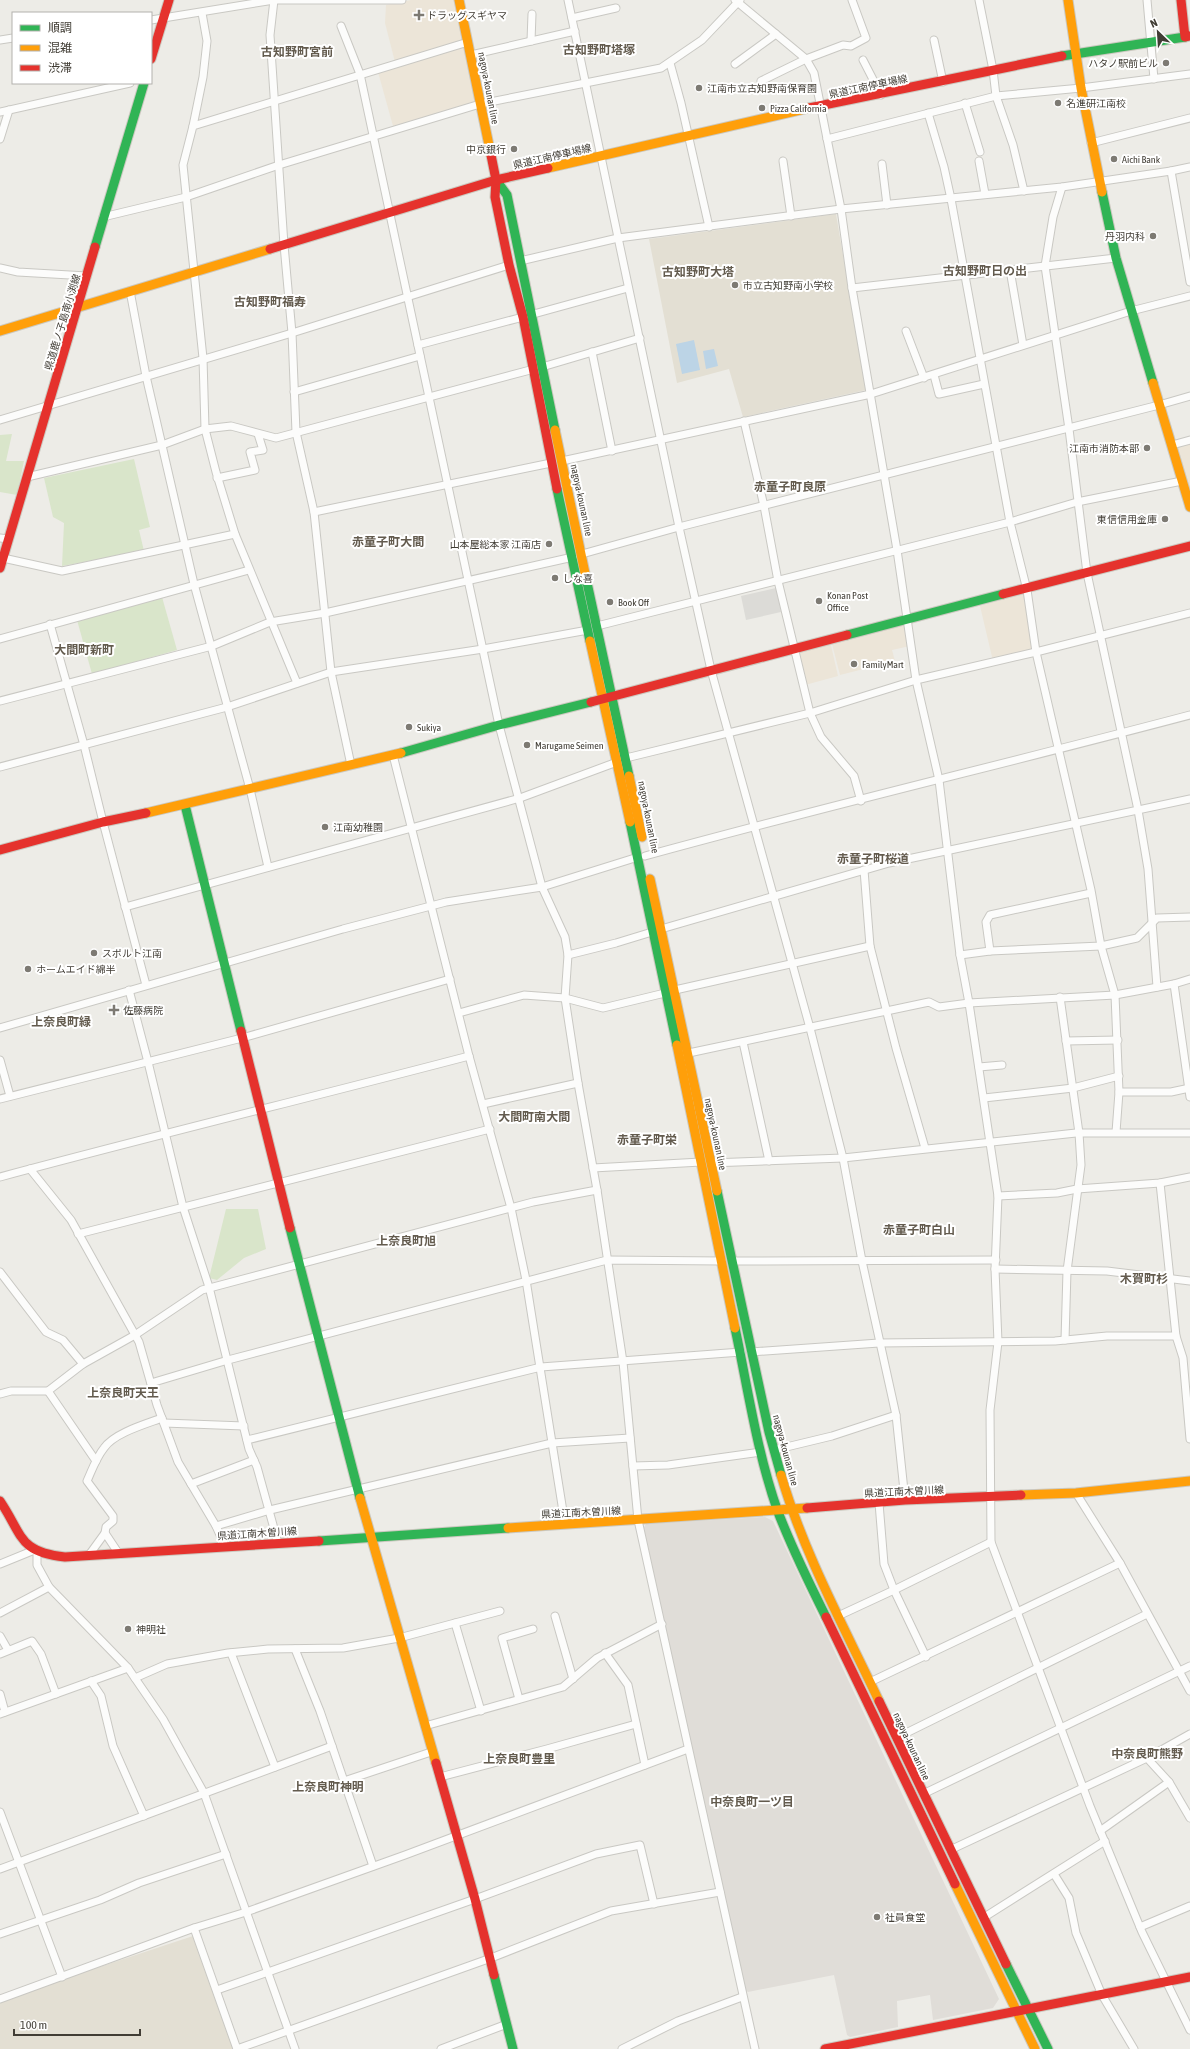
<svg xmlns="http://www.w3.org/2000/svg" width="1190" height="2049" viewBox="0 0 1190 2049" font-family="'Asap Condensed','Noto Sans JP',sans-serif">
	<rect width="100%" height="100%" fill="#edece7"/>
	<g fill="#ece5d8">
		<polygon points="411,0 456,0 466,40 395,62 385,23 386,5"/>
		<polygon points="465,46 476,102 393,126 378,72"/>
		<polygon points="1190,444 1190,495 1176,448"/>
		<polygon points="1025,593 1035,651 993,661 980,606"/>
		<polygon points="906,620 910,646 892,650 895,661 840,675 831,640"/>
		<polygon points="830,641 838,676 805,685 796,649"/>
	</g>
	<polygon fill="#e0ddd8" points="765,1517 773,1521 999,1999 993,2008 933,2020 930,1995 897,2001 898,2027 850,2037 847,2035 834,1975 748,1992 744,1989 643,1529 646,1524"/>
	<g fill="#e3dfd3">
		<polygon points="836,214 866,390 743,417 729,369 677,383 649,239"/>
		<polygon points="193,1936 234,2049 0,2049 0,2000"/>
	</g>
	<g fill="#d9e5ca">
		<polygon points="12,434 6,461 24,461 17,495 0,492 0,435"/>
		<polygon points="134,459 150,527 139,530 144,551 62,566 64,523 53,517 44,478"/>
		<polygon points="162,597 177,650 92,674 77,620"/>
		<polygon points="226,1209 258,1209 266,1249 244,1258 217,1280 209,1278"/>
	</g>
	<polygon fill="#dcdbd7" points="776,588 781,612 746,620 741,596"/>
	<g fill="#bcd4e6">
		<polygon points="694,340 700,370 682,374 676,344"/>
		<polygon points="714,349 718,366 706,369 703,351"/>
	</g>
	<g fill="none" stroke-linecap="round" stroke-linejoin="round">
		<g stroke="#c9c8c3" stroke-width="9">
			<g id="street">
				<polyline points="274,0 270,35 284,245 292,333 296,432 314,512 331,672 351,765"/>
				<polyline points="568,0 679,527 711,670 810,1028 843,1158 862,1261 896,1415 905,1500"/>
				<polyline points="735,0 806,59 814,73 841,209 852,288 897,550 916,680 939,780 960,955 969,1003 998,1196 995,1269 998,1342 990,1410 991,1542 1090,1806 1142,1932 1190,2030"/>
				<polyline points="979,0 993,70 996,96 1013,145 1024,191"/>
				<polyline points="1147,0 1154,79"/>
				<polyline points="572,18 616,8"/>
				<polyline points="151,20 274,0 402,0"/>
				<polyline points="341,26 360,74 499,725 542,887 565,937 568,955 565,998 578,1083 597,1190 623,1362 638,1520 755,2049"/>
				<polyline points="0,40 13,38"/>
				<polyline points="934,40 943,82"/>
				<polyline points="531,41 532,14"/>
				<polyline points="471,55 575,31"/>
				<polyline points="863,60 881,95"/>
				<polyline points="670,63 681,103 709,227"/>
				<polyline points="735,64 776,34"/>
				<polyline points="761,81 806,59 843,45 851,46 866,38 852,0"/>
				<polyline points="965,103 980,152"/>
				<polyline points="0,112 130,83"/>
				<polyline points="928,113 944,167 951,199 1010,522 1027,590 1036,652 1091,890 1101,946 1115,995 1119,1092 1116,1132"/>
				<polyline points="193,126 203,77 207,41 202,13"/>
				<polyline points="0,139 9,110"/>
				<polyline points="827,139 996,96 1081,88 1190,74"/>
				<polyline points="1091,143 1190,118"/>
				<polyline points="783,161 791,216"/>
				<polyline points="979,161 985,194"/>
				<polyline points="882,164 887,205"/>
				<polyline points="1171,171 1190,167"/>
				<polyline points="1062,187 1053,217 1045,266 1069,429 1087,573 1138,810 1148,869 1157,987"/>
				<polyline points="103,217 186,197 279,165 480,104 661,68 702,40 740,0"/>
				<polyline points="520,261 618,238 841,209 1062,187 1171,171 1190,282"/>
				<polyline points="0,268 18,272 87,276"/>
				<polyline points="1010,270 1023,345"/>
				<polyline points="852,288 1116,258"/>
				<polyline points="130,291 146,376 194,584 250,789 268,867"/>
				<polyline points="530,315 628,288"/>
				<polyline points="906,331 924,378"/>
				<polyline points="418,345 523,317"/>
				<polyline points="592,352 612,451"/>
				<polyline points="542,367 640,338"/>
				<polyline points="934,375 939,394 984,384"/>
				<polyline points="294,392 420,356"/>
				<polyline points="0,420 292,333 509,265"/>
				<polyline points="744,421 764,506 778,581 810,713 821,737 854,776 861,801"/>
				<polyline points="1172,445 1190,440"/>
				<polyline points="562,461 871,394 1131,311 1190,296"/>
				<polyline points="27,477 162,445 205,429 231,426 276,438 534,369"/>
				<polyline points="217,478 255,470 250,452 263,450 258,434"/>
				<polyline points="314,512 551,463"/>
				<polyline points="0,538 9,539"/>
				<polyline points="582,554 679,527 1159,405 1190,396"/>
				<polyline points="3,558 62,571 235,534"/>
				<polyline points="50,624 84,745 103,822 146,985"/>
				<polyline points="597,626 1010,522 1077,502 1182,481"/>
				<polyline points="0,639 249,570"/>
				<polyline points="297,683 235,534 216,472 205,429 203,358 183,165 193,126 468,42"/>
				<polyline points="0,701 212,646 270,622 325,613 573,557"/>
				<polyline points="393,755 469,1056 511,1208 526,1280 565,1524"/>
				<polyline points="626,758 810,713 916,680 1036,652 1190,613"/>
				<polyline points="0,767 227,707 331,672 483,649 588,630"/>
				<path d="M645,856C826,806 1009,763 1190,715"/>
				<polyline points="864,870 870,946 896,1048 925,1148"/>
				<polyline points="125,907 520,798 617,762"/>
				<polyline points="661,929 889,863 1190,799"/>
				<polyline points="990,951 986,922 990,915 1091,893"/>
				<polyline points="568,955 616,943 652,932"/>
				<polyline points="960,955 990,951 1101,946 1137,938 1157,918 1190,917"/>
				<polyline points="1174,984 1190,979"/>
				<polyline points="129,990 148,1062 183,1207 209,1287 249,1449 257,1467 278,1543"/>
				<polyline points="675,990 870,946"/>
				<polyline points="1060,997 1079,1133 1081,1165 1067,1271 1065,1340"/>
				<polyline points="459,1013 524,995 565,998 603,1008 665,993"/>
				<polyline points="0,1028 343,929 446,902 542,887 638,857"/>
				<polyline points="1066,1041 1118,1040"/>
				<polyline points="743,1042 769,1161"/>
				<polyline points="684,1054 929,1002 939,1007 969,1003 1115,995 1174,984 1190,1097"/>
				<polyline points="0,1060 10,1096"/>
				<polyline points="979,1067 1002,1065"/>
				<polyline points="1119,1092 1171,1092 1190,1088"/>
				<polyline points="984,1098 1073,1088 1119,1076"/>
				<polyline points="0,1099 242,1038 450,979"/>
				<polyline points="483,1104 578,1083"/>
				<polyline points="711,1163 843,1158 1076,1133 1190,1133"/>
				<polyline points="593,1168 701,1162"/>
				<polyline points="30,1169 71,1220 139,1342 157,1405 178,1462 216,1526 225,1546"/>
				<path d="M0,1177C156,1135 313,1097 469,1056"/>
				<polyline points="1160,1183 1176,1336 1183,1358 1190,1439"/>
				<polyline points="998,1196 1057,1193 1077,1189 1160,1183 1190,1177"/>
				<polyline points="78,1234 490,1129"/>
				<polyline points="732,1261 996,1260"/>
				<polyline points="995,1269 1107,1271 1190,1281"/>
				<polyline points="0,1272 46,1332 63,1340 83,1364"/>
				<polyline points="751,1352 879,1343 1055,1341 1107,1336 1176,1336"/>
				<polyline points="151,1383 228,1360 607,1260 722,1261"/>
				<polyline points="48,1391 96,1461"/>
				<polyline points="0,1394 11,1391 48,1391 83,1364 135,1335 202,1290 533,1202 597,1190"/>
				<polyline points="164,1423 244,1426"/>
				<polyline points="247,1440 541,1367 741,1352"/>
				<polyline points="774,1450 832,1436 896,1415"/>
				<polyline points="633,1466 668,1465 761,1452"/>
				<polyline points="191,1484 254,1460"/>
				<polyline points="1076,1493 1120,1563 1190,1691"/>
				<polyline points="879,1503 884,1564 894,1590 926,1657"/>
				<polyline points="216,1526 270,1510 552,1443 630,1438"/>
				<polyline points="37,1553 37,1565 49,1587 128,1668 163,1719 204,1793 295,2049"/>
				<path d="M119,1554L105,1533L106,1527L113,1521V1516L87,1481C92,1470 96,1458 104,1448C114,1433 146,1424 162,1418"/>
				<polyline points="89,1555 105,1533"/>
				<polyline points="0,1564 32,1551"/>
				<polyline points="0,1613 49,1587"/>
				<polyline points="555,1616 573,1679"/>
				<polyline points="838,1616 894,1590 991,1542"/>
				<polyline points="455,1623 481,1711"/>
				<polyline points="0,1636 8,1650"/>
				<polyline points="295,1649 320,1711 373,1866"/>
				<polyline points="231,1653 275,1767"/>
				<polyline points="605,1653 628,1685 645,1765"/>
				<polyline points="0,1654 32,1641 41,1654 56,1694"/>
				<polyline points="135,1678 167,1664 228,1653 268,1649 343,1648 399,1638 500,1611"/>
				<polyline points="91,1681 101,1696 113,1746 144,1816"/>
				<polyline points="870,1682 1120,1563"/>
				<polyline points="0,1694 5,1712"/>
				<polyline points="519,1699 502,1638 533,1629"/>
				<polyline points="0,1714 128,1668"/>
				<polyline points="425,1726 563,1687 597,1658 662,1624"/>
				<polyline points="896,1738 1147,1614"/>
				<polyline points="1147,1758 1169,1782 1190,1818"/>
				<polyline points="440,1777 547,1749 636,1724"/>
				<polyline points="344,1781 431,1752"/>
				<polyline points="923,1794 1190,1666"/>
				<polyline points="0,1812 62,1977"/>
				<polyline points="1100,1831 1169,1782"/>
				<polyline points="950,1850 1147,1758 1190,1734"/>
				<polyline points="0,1869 332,1746"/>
				<polyline points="1054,1874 1069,1898 1076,1933 1102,1995 1134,2049"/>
				<polyline points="983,1918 1105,1841"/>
				<polyline points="1140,1927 1190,1906"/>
				<polyline points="194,1928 237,2049"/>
				<polyline points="0,1934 100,1900 139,1883 226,1854"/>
				<polyline points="217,1990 475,1899 596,1854 640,1845 654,1904"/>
				<polyline points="0,1999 194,1928 246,1912 405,1855 688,1749"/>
				<polyline points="237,2049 491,1958 611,1911 720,1892"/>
				<polyline points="441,2049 507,2024"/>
				<polyline points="622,2049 678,2021 742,1997"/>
			</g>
		</g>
		<g stroke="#cbc8bf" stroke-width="11">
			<g id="fast">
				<polyline points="1062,56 1185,37"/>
				<polyline points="496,180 507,195 555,430"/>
				<polyline points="1102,192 1116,258 1153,383"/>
				<polyline points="95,247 144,83"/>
				<polyline points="557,489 590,641"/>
				<polyline points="586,578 629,776"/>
				<polyline points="847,635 1003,594"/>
				<polyline points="401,753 499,725 591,702"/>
				<polyline points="185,805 241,1031"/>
				<polyline points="630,822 677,1045"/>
				<polyline points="717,1191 769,1432 781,1475"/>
				<polyline points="290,1228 360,1498"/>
				<path d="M735,1328C748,1389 757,1453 778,1512C792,1548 809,1583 826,1617"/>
				<polyline points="319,1541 508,1528"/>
				<polyline points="1006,1964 1048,2049"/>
				<polyline points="494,1975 513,2049"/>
			</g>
		</g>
		<g stroke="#cbc8bf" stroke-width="11">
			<g id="slow">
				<polyline points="459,0 491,155"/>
				<polyline points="1068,0 1081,88 1102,192"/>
				<polyline points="548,168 809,108"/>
				<polyline points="0,331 270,249"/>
				<polyline points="1153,383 1190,507"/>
				<polyline points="555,430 586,578"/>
				<polyline points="590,641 630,822"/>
				<polyline points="629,776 642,837"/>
				<polyline points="146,813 401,753"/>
				<polyline points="650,879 717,1191"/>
				<polyline points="677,1045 735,1328"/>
				<path d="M781,1475C804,1554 844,1627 879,1701"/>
				<polyline points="1021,1495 1076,1493 1190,1481"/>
				<polyline points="360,1498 436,1763"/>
				<polyline points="508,1528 807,1508"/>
				<polyline points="955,1884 1035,2049"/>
			</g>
		</g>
		<g stroke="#cbc8bf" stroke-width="11">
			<g id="jam">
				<polyline points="1181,0 1185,37 1190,36"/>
				<polyline points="151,59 169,0"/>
				<polyline points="809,108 1062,56"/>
				<polyline points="491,155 496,180 495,197 509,265 523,317 557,489"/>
				<polyline points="270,249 496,180 548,168"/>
				<polyline points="0,568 95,247"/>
				<polyline points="1003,594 1190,546"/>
				<polyline points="591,702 847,635"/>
				<polyline points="0,850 103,822 146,813"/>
				<polyline points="241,1031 290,1228"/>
				<path d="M0,1501C23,1535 18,1552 65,1557L319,1541"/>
				<polyline points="807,1508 905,1500 1021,1495"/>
				<polyline points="826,1617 955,1884"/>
				<polyline points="879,1701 1006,1964"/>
				<polyline points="436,1763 475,1899 494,1975"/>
				<polyline points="825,2049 1190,1977"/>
			</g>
		</g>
		<use href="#street" stroke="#fcfcfb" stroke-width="7"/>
		<use href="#fast" stroke="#30b455" stroke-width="9"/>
		<use href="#slow" stroke="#ff9f0a" stroke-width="9"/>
		<use href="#jam" stroke="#e5322d" stroke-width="9"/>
	</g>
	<g fill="#7d7a73" stroke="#fff" stroke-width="1.5">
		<path d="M417 9h4v4h4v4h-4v4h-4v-4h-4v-4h4z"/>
		<circle cx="1166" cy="63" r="4"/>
		<circle cx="699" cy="88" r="4"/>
		<circle cx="1058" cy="103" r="4"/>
		<circle cx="762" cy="108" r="4"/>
		<circle cx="514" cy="149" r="4"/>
		<circle cx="1114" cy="159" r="4"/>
		<circle cx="1153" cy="236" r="4"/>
		<circle cx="735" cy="285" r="4"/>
		<circle cx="1147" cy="448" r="4"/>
		<circle cx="1165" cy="519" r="4"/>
		<circle cx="549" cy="544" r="4"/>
		<circle cx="555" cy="578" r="4"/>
		<circle cx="819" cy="601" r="4"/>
		<circle cx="610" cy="602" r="4"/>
		<circle cx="854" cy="664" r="4"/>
		<circle cx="409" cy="727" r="4"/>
		<circle cx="527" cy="745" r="4"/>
		<circle cx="325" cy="827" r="4"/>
		<circle cx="94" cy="953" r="4"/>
		<circle cx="28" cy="969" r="4"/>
		<path d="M112 1004h4v4h4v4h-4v4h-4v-4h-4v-4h4z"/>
		<circle cx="128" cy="1629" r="4"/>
		<circle cx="877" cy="1917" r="4"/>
	</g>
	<g text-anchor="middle" stroke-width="4" stroke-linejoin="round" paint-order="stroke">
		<g font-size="10" fill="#413d35" stroke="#fff" text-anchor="start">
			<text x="427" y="19">ドラッグスギヤマ</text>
			<text x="1158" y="67" text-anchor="end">ハタノ駅前ビル</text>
			<text x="707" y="92">江南市立古知野南保育園</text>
			<text x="1066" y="107">名進研江南校</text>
			<text x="770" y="112">Pizza California</text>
			<text x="506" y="153" text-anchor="end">中京銀行</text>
			<text x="1122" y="163">Aichi Bank</text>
			<text x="1145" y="240" text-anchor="end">丹羽内科</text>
			<text x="743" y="289">市立古知野南小学校</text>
			<text x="1139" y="452" text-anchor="end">江南市消防本部</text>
			<text x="1157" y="523" text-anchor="end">東信信用金庫</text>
			<text x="541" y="548" text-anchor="end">山本屋総本家 江南店</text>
			<text x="563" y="582">しな喜</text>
			<text x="827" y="599">Konan Post<tspan x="827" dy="12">Office</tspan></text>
			<text x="618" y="606">Book Off</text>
			<text x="862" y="668">FamilyMart</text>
			<text x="417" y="731">Sukiya</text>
			<text x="535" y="749">Marugame Seimen</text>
			<text x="333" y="831">江南幼稚園</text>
			<text x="102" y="957">スポルト江南</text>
			<text x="36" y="973">ホームエイド綿半</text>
			<text x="123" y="1014">佐藤病院</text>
			<text x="136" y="1633">神明社</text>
			<text x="885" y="1921">社員食堂</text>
		</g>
		<g font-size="10" fill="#413d35" stroke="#fff">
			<text transform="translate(868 86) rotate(-12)" y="4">県道江南停車場線</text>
			<text transform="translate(489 88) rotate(79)" y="4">nagoya-kounan line</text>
			<text transform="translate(552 156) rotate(-13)" y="4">県道江南停車場線</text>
			<text transform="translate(62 322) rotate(-73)" y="4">県道鹿ノ子島南小渕線</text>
			<text transform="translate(582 500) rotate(78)" y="4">nagoya-kounan line</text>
			<text transform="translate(649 817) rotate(79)" y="4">nagoya-kounan line</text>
			<text transform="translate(716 1134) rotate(78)" y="4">nagoya-kounan line</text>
			<text transform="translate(786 1450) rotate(75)" y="4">nagoya-kounan line</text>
			<text transform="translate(904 1491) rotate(-3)" y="4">県道江南木曽川線</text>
			<text transform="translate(581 1512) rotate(-3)" y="4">県道江南木曽川線</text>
			<text transform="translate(257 1533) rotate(-4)" y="4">県道江南木曽川線</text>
			<text transform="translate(912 1746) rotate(65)" y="4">nagoya-kounan line</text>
		</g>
		<g font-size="12" font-weight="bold" fill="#635b4e" stroke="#fff">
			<text x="599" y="54">古知野町塔塚</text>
			<text x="297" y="56">古知野町宮前</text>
			<text x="985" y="275">古知野町日の出</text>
			<text x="698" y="276">古知野町大塔</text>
			<text x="270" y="306">古知野町福寿</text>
			<text x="790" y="491">赤童子町良原</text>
			<text x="388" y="546">赤童子町大間</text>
			<text x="84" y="654">大間町新町</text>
			<text x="873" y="863">赤童子町桜道</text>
			<text x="61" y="1026">上奈良町緑</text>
			<text x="534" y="1121">大間町南大間</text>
			<text x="647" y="1144">赤童子町栄</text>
			<text x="919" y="1234">赤童子町白山</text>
			<text x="406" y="1245">上奈良町旭</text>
			<text x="1144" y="1283">木賀町杉</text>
			<text x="123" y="1397">上奈良町天王</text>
			<text x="1147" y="1758">中奈良町熊野</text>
			<text x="519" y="1763">上奈良町豊里</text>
			<text x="328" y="1791">上奈良町神明</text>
			<text x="752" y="1806">中奈良町一ツ目</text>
		</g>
	</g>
	<rect x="12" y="12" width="140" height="72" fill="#ffffff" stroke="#b3b1ae"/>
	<rect x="20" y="25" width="20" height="6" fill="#30b455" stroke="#b3b1ae"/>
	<text x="48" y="32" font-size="12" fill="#413d35">順調</text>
	<rect x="20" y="45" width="20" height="6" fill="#ff9f0a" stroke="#b3b1ae"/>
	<text x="48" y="52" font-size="12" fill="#413d35">混雑</text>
	<rect x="20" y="65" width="20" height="6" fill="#e5322d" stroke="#b3b1ae"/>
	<text x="48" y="72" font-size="12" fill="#413d35">渋滞</text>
	<g transform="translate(1158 32) rotate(335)" stroke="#ffffff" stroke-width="3" paint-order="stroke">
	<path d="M0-3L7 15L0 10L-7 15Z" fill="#413d35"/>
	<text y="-6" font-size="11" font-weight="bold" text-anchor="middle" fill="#413d35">N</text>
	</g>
	<path d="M14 2029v6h126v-6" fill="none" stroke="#413d35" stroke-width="2"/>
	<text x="20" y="2029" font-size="12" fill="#413d35" stroke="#ffffff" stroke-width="3" paint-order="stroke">100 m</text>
</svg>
